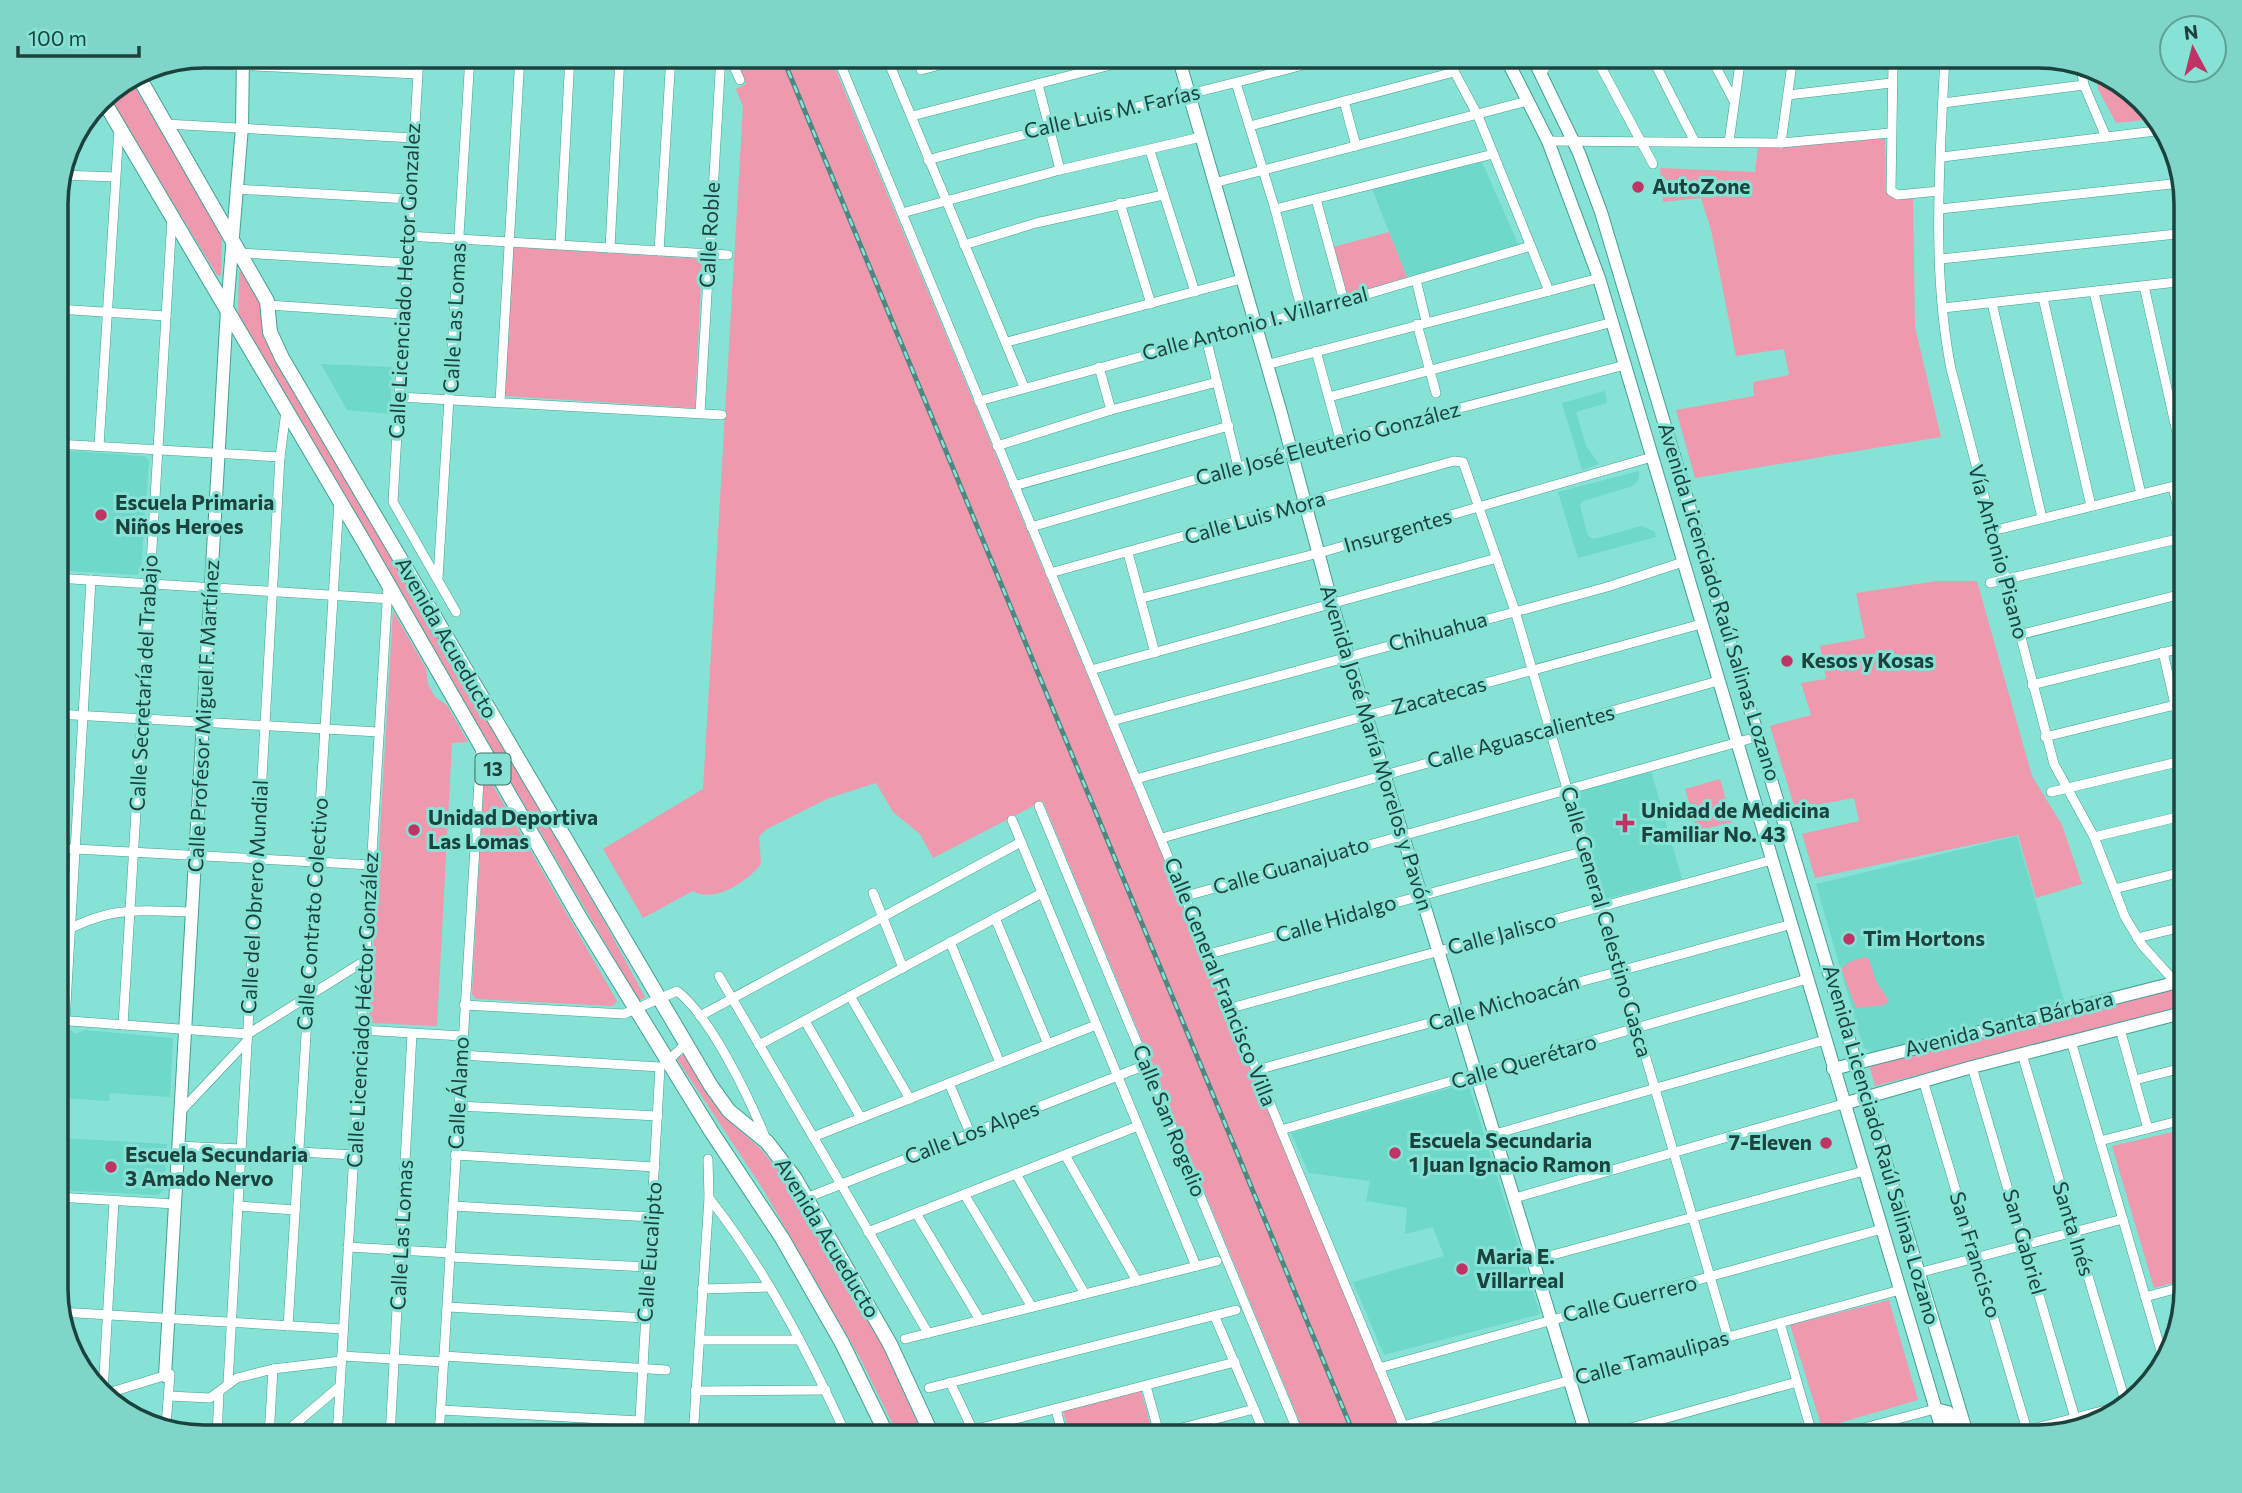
<svg xmlns="http://www.w3.org/2000/svg" width="2242" height="1493" viewBox="0 0 2242 1493" font-family="Commissioner,sans-serif">
	<rect width="100%" height="100%" fill="#86e2d4"/>
	<g fill="#6ed8c9">
		<polygon points="1482,162 1519,246 1407,277 1372,189"/>
		<polygon points="321,364 392,367 390,414 347,410"/>
		<polygon points="1605,391 1607,403 1576,412 1586,446 1599,464 1582,470 1562,403"/>
		<polygon points="56,450 145,456 149,461 141,571 137,575 56,570"/>
		<polygon points="1639,471 1639,479 1633,486 1583,501 1580,506 1588,536 1594,539 1641,526 1654,531 1656,537 1578,558 1558,492"/>
		<polygon points="2186,654 2186,720 2172,658"/>
		<polygon points="1651,771 1682,879 1606,899 1574,792"/>
		<polygon points="2017,836 2065,1004 1871,1052 1863,1047 1816,884"/>
		<polygon points="56,1028 70,1029 75,1034 85,1030 173,1038 170,1097 110,1093 109,1101 63,1098 61,1138 167,1144 164,1190 158,1195 56,1190"/>
		<polygon points="1468,1083 1540,1314 1384,1355 1353,1282 1444,1256 1433,1227 1405,1234 1407,1208 1366,1201 1370,1181 1309,1173 1291,1133"/>
	</g>
	<g fill="#ef99ae">
		<path d="M734,56H830L1404,1437H1306L1043,801L933,858L920,834L893,812L876,783L829,798L767,829L759,836L761,864C748,881 714,904 693,891L643,918L603,849L703,789L743,107L736,89L746,84Z"/>
		<polygon points="2096,74 2121,81 2154,119 2116,123 2098,89"/>
		<polygon points="130,79 222,234 221,276 217,275 107,94"/>
		<polygon points="1885,137 1886,191 1896,199 1913,199 1915,327 1941,437 1695,478 1676,410 1754,396 1753,382 1789,375 1784,349 1736,356 1711,230 1701,198 1663,202 1660,168 1755,172 1758,148"/>
		<polygon points="1389,232 1407,277 1348,296 1333,247"/>
		<polygon points="513,247 702,259 695,408 505,396"/>
		<polygon points="242,271 261,305 264,335 270,349 604,921 645,997 639,1001 238,314 239,272"/>
		<polygon points="1937,581 1977,581 2032,776 2062,825 2082,884 2036,898 2018,835 1815,878 1802,834 1859,821 1854,798 1795,809 1770,726 1811,715 1801,683 1826,679 1820,646 1865,638 1856,593"/>
		<polygon points="393,611 426,668 428,684 435,697 447,705 468,742 452,743 437,1026 371,1023 369,1020"/>
		<polygon points="487,775 617,1001 613,1006 476,999 472,994 484,776"/>
		<polygon points="1720,779 1732,822 1697,831 1685,789"/>
		<polygon points="1865,957 1869,959 1876,981 1889,1001 1884,1005 1856,1008 1841,969 1849,962"/>
		<polygon points="2173,988 2178,1008 1875,1086 1869,1064"/>
		<polygon points="684,1054 721,1114 760,1148 782,1175 883,1347 920,1428 899,1437 861,1360 763,1189 677,1059"/>
		<polygon points="2186,1129 2186,1280 2154,1288 2112,1146"/>
		<polygon points="1889,1300 1918,1400 1822,1428 1790,1325"/>
		<polygon points="1141,1391 1154,1437 1069,1437 1063,1409"/>
	</g>
	<g fill="none" stroke-linecap="round" stroke-linejoin="round">
		<g stroke="#42a094" stroke-width="10">
			<g id="street">
				<polyline points="419,56 393,502 456,612"/>
				<polyline points="729,56 740,80"/>
				<polyline points="837,56 1408,1437"/>
				<polyline points="886,56 1024,387"/>
				<polyline points="1446,56 1478,116 1549,291"/>
				<polyline points="1595,56 1653,164"/>
				<polyline points="1651,56 1695,142"/>
				<polyline points="1710,56 1734,101"/>
				<path d="M1945,56C1940,159 1931,267 1951,369L2054,764L2094,837L2125,917L2142,945L2176,983L2184,1013"/>
				<polyline points="175,62 417,74"/>
				<polyline points="1893,63 1891,191 1898,195 1939,191"/>
				<polyline points="2081,69 2084,85 2106,137"/>
				<polyline points="921,70 973,56"/>
				<polyline points="1541,74 1553,56"/>
				<polyline points="1236,83 1275,209 1302,311"/>
				<polyline points="1038,84 1060,170"/>
				<polyline points="1788,95 1891,83"/>
				<polyline points="1344,101 1356,146"/>
				<polyline points="1943,103 2084,85"/>
				<polyline points="912,116 1146,56"/>
				<polyline points="166,124 413,138"/>
				<polyline points="1250,126 1454,72"/>
				<polyline points="1548,141 1781,143 1890,133"/>
				<polyline points="1729,142 1741,56"/>
				<polyline points="1781,143 1791,71"/>
				<polyline points="1150,151 1195,292"/>
				<polyline points="1942,157 2164,130"/>
				<path d="M928,160C1063,122 1201,94 1336,56"/>
				<polyline points="2179,173 2186,243"/>
				<polyline points="61,175 115,177"/>
				<polyline points="1214,183 1527,101"/>
				<polyline points="235,189 409,199"/>
				<polyline points="1316,199 1344,301"/>
				<polyline points="1120,203 1151,304"/>
				<polyline points="1275,209 1493,154"/>
				<polyline points="1940,209 2181,183"/>
				<polyline points="902,213 1060,170 1201,137"/>
				<polyline points="407,236 728,255"/>
				<polyline points="560,245 570,56"/>
				<polyline points="964,245 1036,223 1163,195"/>
				<polyline points="610,248 620,56"/>
				<polyline points="659,251 671,56"/>
				<polyline points="241,253 406,263"/>
				<polyline points="1941,259 2186,233"/>
				<polyline points="1416,280 1426,321"/>
				<polyline points="2144,286 2186,473"/>
				<polyline points="2094,292 2141,494"/>
				<polyline points="2043,298 2091,506"/>
				<polyline points="1992,303 2042,518"/>
				<polyline points="268,305 403,314"/>
				<polyline points="1943,308 2186,281"/>
				<polyline points="56,309 166,316"/>
				<polyline points="1417,324 1436,393"/>
				<polyline points="1206,338 1238,467"/>
				<polyline points="1007,342 1241,279"/>
				<polyline points="1316,351 1340,439"/>
				<polyline points="1266,365 1599,278"/>
				<polyline points="1099,367 1111,410"/>
				<polyline points="399,397 722,415"/>
				<polyline points="1329,397 1613,322"/>
				<polyline points="979,401 1344,301 1531,246"/>
				<polyline points="500,402 520,56"/>
				<polyline points="700,413 721,56"/>
				<polyline points="56,444 280,457"/>
				<polyline points="99,446 119,128"/>
				<polyline points="997,446 1111,410 1217,382"/>
				<polyline points="1014,486 1229,426"/>
				<polyline points="2173,487 2186,544"/>
				<polyline points="1031,527 1291,452 1625,365"/>
				<polyline points="1992,531 2186,483"/>
				<polyline points="1128,553 1155,653"/>
				<polyline points="1050,573 1454,461 1463,462 1515,611 1728,1338"/>
				<polyline points="56,578 392,599"/>
				<polyline points="438,578 470,56"/>
				<polyline points="1990,583 2186,537"/>
				<polyline points="1142,598 1319,553 1652,457"/>
				<polyline points="2019,635 2186,593"/>
				<polyline points="2163,652 2186,753"/>
				<polyline points="1091,670 1497,558"/>
				<polyline points="2032,685 2186,647"/>
				<polyline points="56,714 379,732"/>
				<polyline points="1112,721 1607,587 1683,562"/>
				<polyline points="2045,737 2175,705"/>
				<polyline points="1136,779 1701,624"/>
				<polyline points="2051,792 2186,760"/>
				<polyline points="1039,806 1300,1437"/>
				<polyline points="1012,820 1196,1266"/>
				<polyline points="2094,837 2186,815"/>
				<polyline points="1162,838 1718,681"/>
				<polyline points="56,848 371,865"/>
				<polyline points="2114,889 2186,871"/>
				<polyline points="873,893 903,968"/>
				<polyline points="1186,896 1760,736"/>
				<polyline points="995,918 1048,1044"/>
				<path d="M56,936C109,906 134,910 192,912"/>
				<polyline points="2137,938 2186,926"/>
				<polyline points="950,942 1000,1063"/>
				<polyline points="1209,954 1585,851"/>
				<polyline points="719,976 928,1333"/>
				<polyline points="850,996 910,1099"/>
				<path d="M464,1005L624,1014L677,991C710,1016 749,1097 765,1137"/>
				<polyline points="1231,1008 1772,860"/>
				<polyline points="700,1016 1021,842"/>
				<polyline points="56,1020 248,1034 366,960"/>
				<polyline points="65,1021 91,580"/>
				<polyline points="805,1021 861,1118"/>
				<polyline points="123,1025 172,218"/>
				<polyline points="2120,1029 2148,1129"/>
				<polyline points="361,1030 462,1036"/>
				<polyline points="2071,1041 2164,1361"/>
				<polyline points="759,1045 1042,893"/>
				<polyline points="2022,1054 2126,1404"/>
				<polyline points="461,1055 660,1067"/>
				<polyline points="664,1064 686,1044"/>
				<polyline points="1972,1067 2075,1418"/>
				<polyline points="1257,1070 1792,924"/>
				<polyline points="1923,1080 2027,1430"/>
				<polyline points="2135,1080 2186,1067"/>
				<polyline points="949,1083 970,1133"/>
				<polyline points="458,1106 658,1116"/>
				<polyline points="180,1112 247,1041"/>
				<polyline points="1281,1130 1807,979"/>
				<polyline points="1495,1134 1825,1040"/>
				<polyline points="813,1137 1096,1025"/>
				<polyline points="2100,1141 2186,1119"/>
				<polyline points="178,1146 241,1149"/>
				<polyline points="299,1152 354,1155"/>
				<polyline points="455,1155 655,1167"/>
				<polyline points="1065,1155 1137,1281"/>
				<polyline points="1016,1174 1085,1294"/>
				<polyline points="964,1194 1032,1307"/>
				<polyline points="56,1197 175,1204"/>
				<path d="M709,1198C766,1270 809,1354 847,1437"/>
				<polyline points="806,1198 1138,1068"/>
				<polyline points="1515,1198 1843,1104"/>
				<polyline points="238,1206 295,1210"/>
				<polyline points="453,1206 652,1217"/>
				<polyline points="916,1213 980,1320"/>
				<polyline points="868,1232 1138,1126"/>
				<polyline points="348,1247 450,1253"/>
				<polyline points="450,1257 648,1267"/>
				<polyline points="1534,1260 1864,1171"/>
				<polyline points="1918,1273 2123,1219"/>
				<polyline points="702,1289 770,1287"/>
				<polyline points="2145,1297 2186,1286"/>
				<polyline points="448,1307 645,1318"/>
				<polyline points="60,1312 343,1329"/>
				<polyline points="1215,1317 1266,1437"/>
				<polyline points="1780,1323 1813,1437"/>
				<polyline points="288,1326 339,501"/>
				<polyline points="905,1339 1217,1261"/>
				<polyline points="700,1340 799,1340"/>
				<polyline points="342,1356 444,1362"/>
				<polyline points="444,1356 666,1370"/>
				<polyline points="1379,1368 1882,1229"/>
				<polyline points="950,1382 976,1437"/>
				<polyline points="228,1383 280,457 286,411"/>
				<polyline points="1146,1386 1160,1437"/>
				<polyline points="929,1388 1236,1310"/>
				<polyline points="695,1391 826,1390"/>
				<polyline points="103,1392 114,1201"/>
				<polyline points="105,1394 170,1374 166,1426"/>
				<polyline points="169,1396 210,1398 237,1378 273,1369 341,1361"/>
				<polyline points="1056,1409 1063,1437"/>
				<polyline points="441,1410 640,1421"/>
				<polyline points="1403,1426 1900,1290"/>
				<polyline points="973,1430 1235,1362"/>
				<polyline points="1159,1434 1254,1409"/>
				<polyline points="217,1437 219,1392"/>
				<polyline points="269,1437 273,1369"/>
				<polyline points="280,1437 340,1386"/>
				<polyline points="337,1437 388,586"/>
				<polyline points="390,1437 412,1034"/>
				<polyline points="439,1437 481,749"/>
				<polyline points="639,1437 660,1067"/>
				<polyline points="693,1437 709,1198 708,1159"/>
				<polyline points="915,1437 930,1430"/>
				<polyline points="1598,1437 1797,1382"/>
				<polyline points="1830,1437 1935,1409"/>
				<polyline points="2002,1437 2125,1405"/>
			</g>
		</g>
		<g stroke="#42a094" stroke-width="14">
			<g id="secondary">
				<polyline points="1178,56 1281,413 1332,604 1587,1437"/>
				<polyline points="1505,56 1548,141 1599,278 1944,1437"/>
				<polyline points="1532,56 1579,153 1601,212 1968,1437"/>
				<polyline points="56,236 60,179"/>
				<polyline points="1833,1069 2186,980"/>
				<polyline points="1843,1104 1972,1067 2186,1012"/>
				<polyline points="165,1376 227,309 242,127 243,56"/>
				<polyline points="1935,1409 1948,1412 1958,1437"/>
			</g>
		</g>
		<g stroke="#42a094" stroke-width="16">
			<g id="primary">
				<polyline points="137,74 267,301 270,332 282,358 711,1086 729,1111 767,1142 794,1177 890,1344 933,1437"/>
				<polyline points="102,98 364,542 580,918 711,1131 782,1238 842,1343 888,1437"/>
			</g>
		</g>
		<use href="#street" stroke="#fff" stroke-width="9"/>
		<use href="#secondary" stroke="#fff" stroke-width="12"/>
		<use href="#primary" stroke="#fff" stroke-width="14"/>
		<g stroke="#4b8980" stroke-width="5">
			<polyline id="rail" points="782,56 1355,1437"/>
		</g>
		<use href="#rail" stroke="#86e2d4" stroke-width="2.5" stroke-dasharray="8" stroke-linecap="butt"/>
	</g>
	<g fill="#c03365" stroke="#86e2d4" stroke-width="2.5">
		<circle cx="1638" cy="187" r="7"/>
		<circle cx="101" cy="515" r="7"/>
		<circle cx="1787" cy="661" r="7"/>
		<path d="M1621.5 812.5h7v7h7v7h-7v7h-7v-7h-7v-7h7z"/>
		<circle cx="414" cy="830" r="7"/>
		<circle cx="1849" cy="939" r="7"/>
		<circle cx="1826" cy="1143" r="7"/>
		<circle cx="1395" cy="1153" r="7"/>
		<circle cx="111" cy="1167" r="7"/>
		<circle cx="1462" cy="1269" r="7"/>
	</g>
	<g text-anchor="middle" stroke-width="6" stroke-linejoin="round" paint-order="stroke">
		<rect fill="#86e2d4" stroke="#3c726a" stroke-width="2" x="475.5" y="753.5" width="35" height="31" rx="5"/>
		<g font-size="19" font-weight="bold" fill="#1c423d">
			<text x="493" y="776">13</text>
		</g>
		<g font-size="21" fill="#1c423d" stroke="#86e2d4">
			<text transform="translate(1112 112) rotate(-13)" y="7">Calle Luis M. Farías</text>
			<text transform="translate(710 235) rotate(-87)" y="7">Calle Roble</text>
			<text transform="translate(405 281) rotate(-87)" y="7">Calle Licenciado Hector Gonzalez</text>
			<text transform="translate(455 318) rotate(-87)" y="7">Calle Las Lomas</text>
			<text transform="translate(1255 324) rotate(-15)" y="7">Calle Antonio I. Villarreal</text>
			<text transform="translate(1328 444) rotate(-15)" y="7">Calle José Eleuterio González</text>
			<text transform="translate(1255 518) rotate(-16)" y="7">Calle Luis Mora</text>
			<text transform="translate(1398 531) rotate(-16)" y="7">Insurgentes</text>
			<text transform="translate(1998 552) rotate(75)" y="7">Vía Antonio Pisano</text>
			<text transform="translate(1719 602) rotate(73)" y="7">Avenida Licenciado Raúl Salinas Lozano</text>
			<text transform="translate(1438 632) rotate(-15)" y="7">Chihuahua</text>
			<text transform="translate(446 638) rotate(60)" y="7">Avenida Acueducto</text>
			<text transform="translate(144 683) rotate(-87)" y="7">Calle Secretaría del Trabajo</text>
			<text transform="translate(1439 696) rotate(-15)" y="7">Zacatecas</text>
			<text transform="translate(204 716) rotate(-87)" y="7">Calle Profesor Miguel F. Martínez</text>
			<text transform="translate(1521 737) rotate(-15)" y="7">Calle Aguascalientes</text>
			<text transform="translate(1376 748) rotate(73)" y="7">Avenida José María Morelos y Pavón</text>
			<text transform="translate(1291 866) rotate(-16)" y="7">Calle Guanajuato</text>
			<text transform="translate(255 897) rotate(-87)" y="7">Calle del Obrero Mundial</text>
			<text transform="translate(313 914) rotate(-86)" y="7">Calle Contrato Colectivo</text>
			<text transform="translate(1336 919) rotate(-16)" y="7">Calle Hidalgo</text>
			<text transform="translate(1606 922) rotate(74)" y="7">Calle General Celestino Gasca</text>
			<text transform="translate(1502 934) rotate(-15)" y="7">Calle Jalisco</text>
			<text transform="translate(1220 982) rotate(68)" y="7">Calle General Francisco Villa</text>
			<text transform="translate(1504 1003) rotate(-16)" y="7">Calle Michoacán</text>
			<text transform="translate(363 1010) rotate(-87)" y="7">Calle Licenciado Héctor González</text>
			<text transform="translate(2009 1024) rotate(-14)" y="7">Avenida Santa Bárbara</text>
			<text transform="translate(1524 1062) rotate(-16)" y="7">Calle Querétaro</text>
			<text transform="translate(459 1093) rotate(-87)" y="7">Calle Álamo</text>
			<text transform="translate(1169 1121) rotate(68)" y="7">Calle San Rogelio</text>
			<text transform="translate(972 1133) rotate(-21)" y="7">Calle Los Alpes</text>
			<text transform="translate(1881 1145) rotate(74)" y="7">Avenida Licenciado Raúl Salinas Lozano</text>
			<text transform="translate(2073 1229) rotate(73)" y="7">Santa Inés</text>
			<text transform="translate(402 1235) rotate(-87)" y="7">Calle Las Lomas</text>
			<text transform="translate(827 1238) rotate(59)" y="7">Avenida Acueducto</text>
			<text transform="translate(2024 1242) rotate(74)" y="7">San Gabriel</text>
			<text transform="translate(650 1252) rotate(-86)" y="7">Calle Eucalipto</text>
			<text transform="translate(1975 1255) rotate(73)" y="7">San Francisco</text>
			<text transform="translate(1630 1299) rotate(-14)" y="7">Calle Guerrero</text>
			<text transform="translate(1652 1358) rotate(-15)" y="7">Calle Tamaulipas</text>
		</g>
		<g font-size="21" font-weight="bold" fill="#1c423d" stroke="#86e2d4" text-anchor="start">
			<text x="1652" y="194">AutoZone</text>
			<text x="115" y="510">Escuela Primaria<tspan x="115" dy="24">Niños Heroes</tspan></text>
			<text x="1801" y="668">Kesos y Kosas</text>
			<text x="1641" y="818">Unidad de Medicina<tspan x="1641" dy="24">Familiar No. 43</tspan></text>
			<text x="428" y="825">Unidad Deportiva<tspan x="428" dy="24">Las Lomas</tspan></text>
			<text x="1863" y="946">Tim Hortons</text>
			<text x="1409" y="1148">Escuela Secundaria<tspan x="1409" dy="24">1 Juan Ignacio Ramon</tspan></text>
			<text x="1812" y="1150" text-anchor="end">7-Eleven</text>
			<text x="125" y="1162">Escuela Secundaria<tspan x="125" dy="24">3 Amado Nervo</tspan></text>
			<text x="1476" y="1264">Maria E.<tspan x="1476" dy="24">Villarreal</tspan></text>
		</g>
	</g>
	<path d="M0 0H2242V1493H0ZM204 68H2038A136 136 0 0 1 2174 204V1289A136 136 0 0 1 2038 1425H204A136 136 0 0 1 68 1289V204A136 136 0 0 1 204 68Z" fill="#7ed5c8" fill-rule="evenodd"/>
	<path fill="none" stroke="#1c423d" stroke-width="3.5" d="M204 68H2038A136 136 0 0 1 2174 204V1289A136 136 0 0 1 2038 1425H204A136 136 0 0 1 68 1289V204A136 136 0 0 1 204 68Z"/>
	<g transform="translate(2193 49) rotate(353)"><circle r="33" fill="#86e2d4" stroke="#5ca298" stroke-width="2"/>
	<path d="M0-5L12 26L0 18L-12 26Z" fill="#c03365"/>
	<text y="-10" font-size="19" font-weight="bold" text-anchor="middle" fill="#1c423d">N</text>
	</g>
	<path d="M18 46v10h121v-10" fill="none" stroke="#1c423d" stroke-width="3.5"/>
	<text x="28" y="46" font-size="21" fill="#1c423d" stroke="#86e2d4" stroke-width="5" paint-order="stroke">100 m</text>
</svg>
